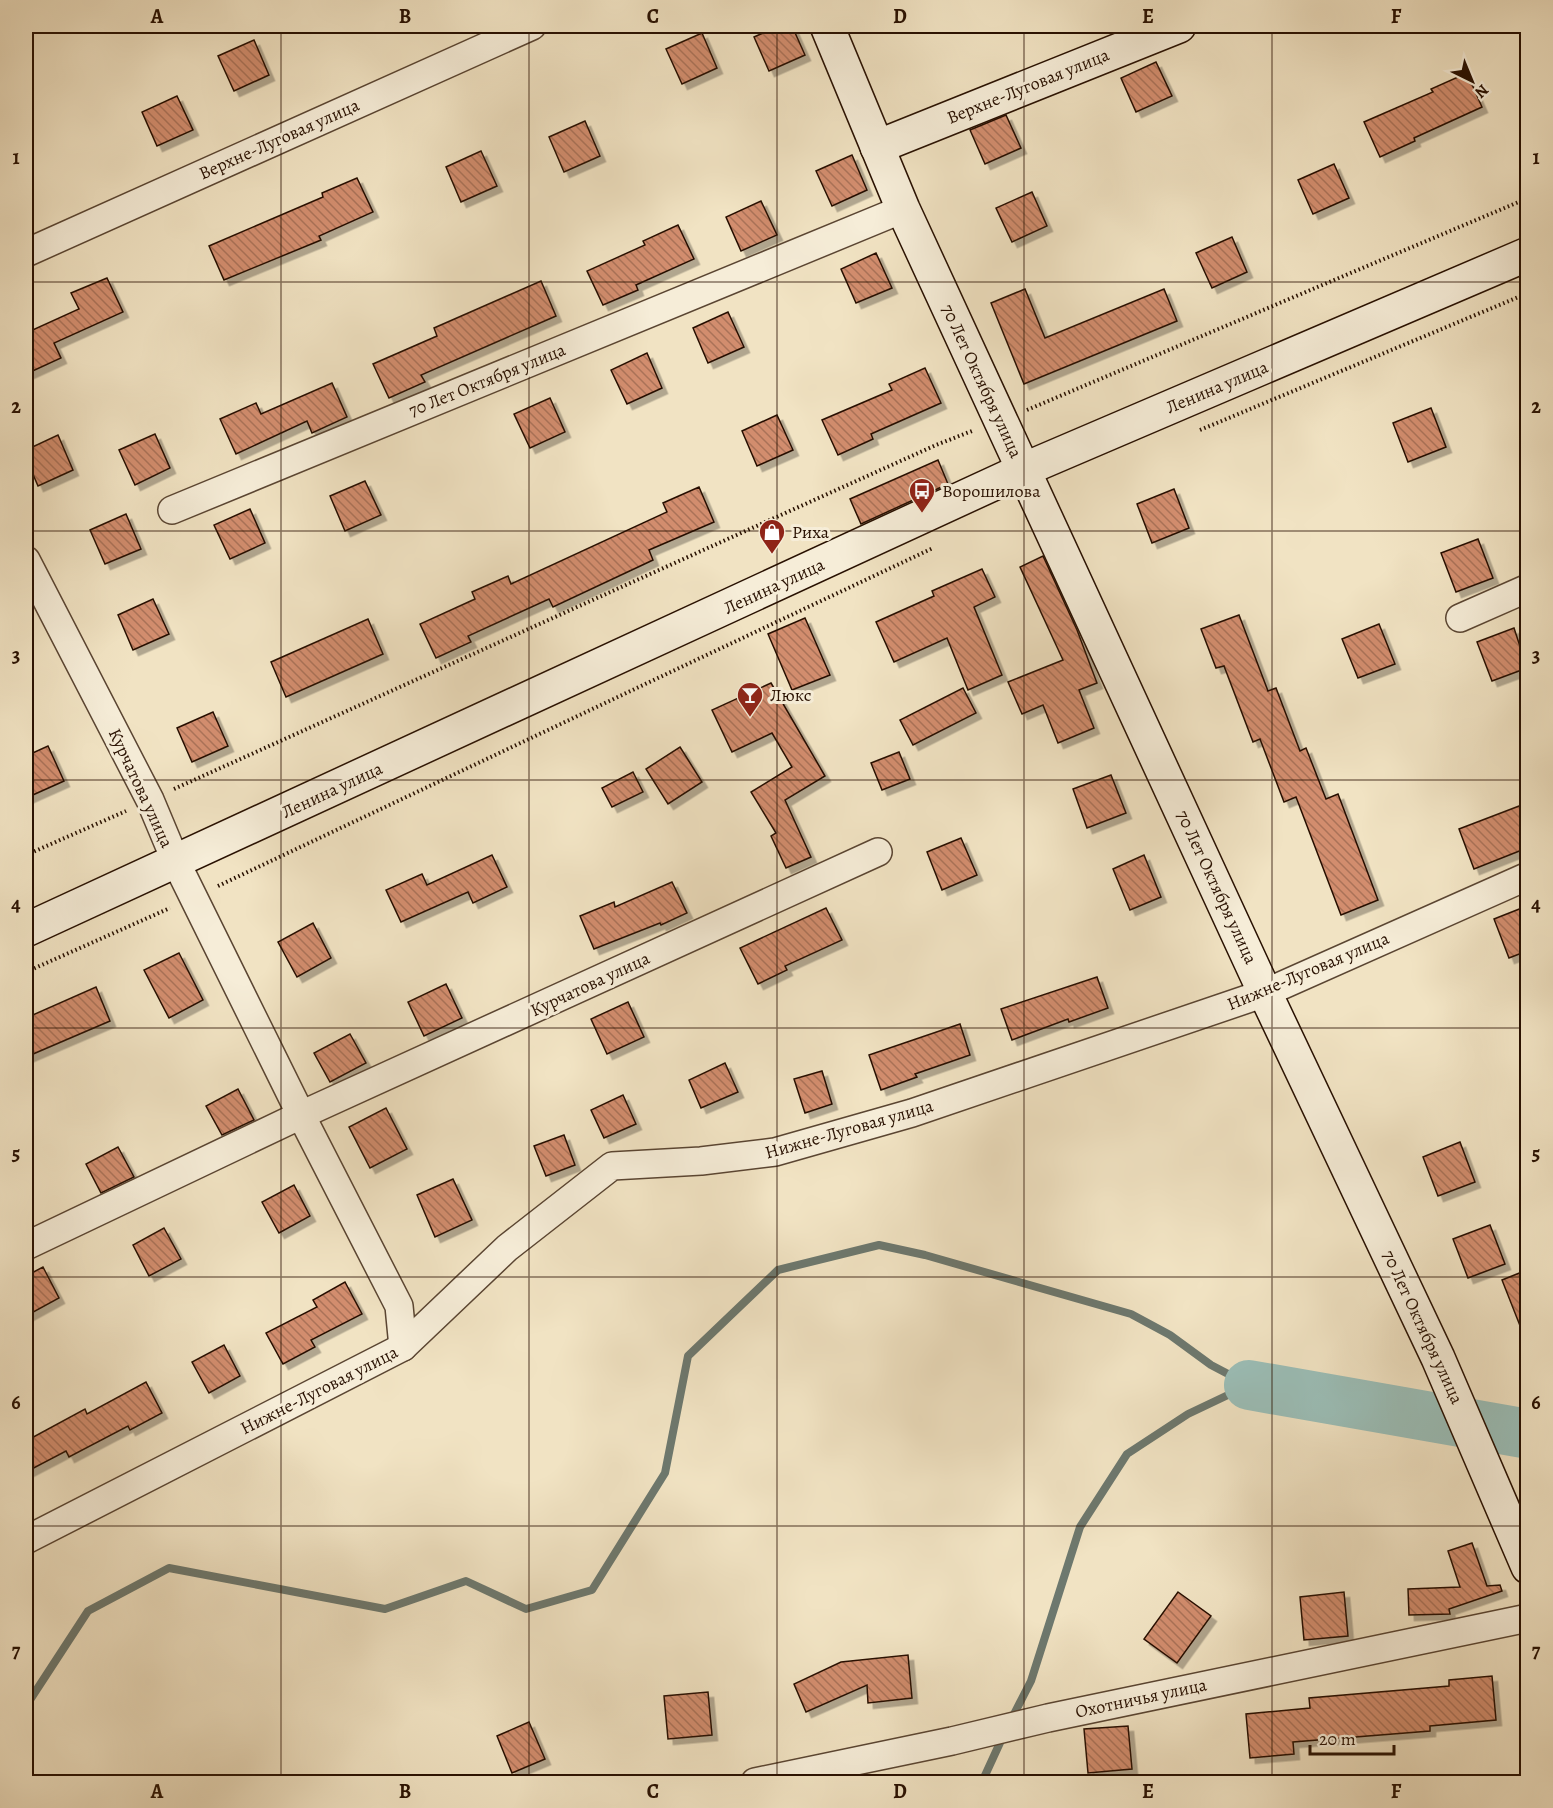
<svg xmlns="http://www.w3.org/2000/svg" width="1553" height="1808" viewBox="0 0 1553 1808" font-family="Alegreya,serif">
	<defs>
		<pattern id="building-back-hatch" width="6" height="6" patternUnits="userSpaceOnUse" patternTransform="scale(1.5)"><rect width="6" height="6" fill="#d28d6e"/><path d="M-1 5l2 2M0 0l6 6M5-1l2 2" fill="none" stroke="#aa7258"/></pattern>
		<filter id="shadow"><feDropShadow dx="5.5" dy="5.5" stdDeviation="0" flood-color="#0004"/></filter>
	</defs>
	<rect width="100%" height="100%" fill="#f1e3c3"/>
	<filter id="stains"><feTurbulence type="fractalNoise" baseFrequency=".00333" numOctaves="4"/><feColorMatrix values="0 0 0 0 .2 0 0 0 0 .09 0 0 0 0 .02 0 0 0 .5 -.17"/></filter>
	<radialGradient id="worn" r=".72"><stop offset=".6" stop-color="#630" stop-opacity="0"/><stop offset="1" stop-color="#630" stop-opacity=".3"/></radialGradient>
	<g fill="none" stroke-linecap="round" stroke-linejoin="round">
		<g stroke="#6d786e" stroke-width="8">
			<polyline points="26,1706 88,1611 169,1568 385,1609 466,1581 526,1609 592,1590 665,1473 688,1356 778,1270 879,1245 925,1255 1131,1314 1170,1335 1211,1365 1249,1385"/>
			<polyline points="1011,1720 1031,1681 1080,1527 1127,1454 1188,1414 1249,1385"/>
			<polyline points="982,1782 1004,1734"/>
		</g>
		<polyline stroke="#9bbeb7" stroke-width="50" points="1249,1385 1528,1434"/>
	</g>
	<g fill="url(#building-back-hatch)" stroke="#281001" stroke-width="1.5" filter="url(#shadow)">
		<polygon points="779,26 792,26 805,55 769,71 754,37"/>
		<polygon points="702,33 717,68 682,84 666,49"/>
		<polygon points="254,40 269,75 234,91 218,56"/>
		<polygon points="1156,62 1172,96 1136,112 1121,78"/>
		<polygon points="1467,73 1482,107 1414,138 1415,141 1380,157 1364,122 1433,92 1431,89"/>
		<polygon points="177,96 193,130 157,146 142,112"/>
		<polygon points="1006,115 1021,148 985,164 970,130"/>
		<polygon points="585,121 600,156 564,172 549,137"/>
		<polygon points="481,151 497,186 461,202 446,167"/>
		<polygon points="852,155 867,190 832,206 816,171"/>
		<polygon points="1334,164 1349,198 1313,214 1298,180"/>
		<polygon points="357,178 373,212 319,236 321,240 224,280 209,246 323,197 322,193"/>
		<polygon points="1032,192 1047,226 1012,242 996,208"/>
		<polygon points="761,201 777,235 741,251 726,217"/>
		<polygon points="678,225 694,259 636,285 638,290 603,305 587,271 645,245 643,241"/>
		<polygon points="1232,237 1247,272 1212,288 1196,253"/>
		<polygon points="876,253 892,288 856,303 841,269"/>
		<polygon points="107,278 123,312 54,343 61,358 26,374 26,333 79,309 71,293"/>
		<polygon points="541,281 556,316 421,375 425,382 389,398 373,364 437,336 434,328"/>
		<polygon points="1025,289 1045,338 1164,289 1177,321 1024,384 991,303"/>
		<polygon points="728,312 744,347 708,363 693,328"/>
		<polygon points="647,353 662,388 627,404 611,370"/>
		<polygon points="925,368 941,403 871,434 873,439 838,455 822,420 892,390 889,384"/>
		<polygon points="332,383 347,417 312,433 307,421 236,454 220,419 256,403 261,414"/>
		<polygon points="550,398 565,432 530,448 514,414"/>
		<polygon points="1431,408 1446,447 1408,462 1393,423"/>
		<polygon points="777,415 793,450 757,466 742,431"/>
		<polygon points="155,434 170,468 135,485 119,450"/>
		<polygon points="58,435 73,470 38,486 26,458 26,450"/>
		<polygon points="938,460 948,484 861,524 850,499"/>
		<polygon points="365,481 381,515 345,531 330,496"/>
		<polygon points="699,487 714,522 649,550 653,560 553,607 549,599 468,636 471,642 436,658 420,624 475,599 472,592 508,576 511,584 667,512 663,503"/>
		<polygon points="1174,489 1189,528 1152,543 1137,504"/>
		<polygon points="250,509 265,543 230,559 214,525"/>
		<polygon points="126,514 141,549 105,564 90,530"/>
		<polygon points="1478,539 1493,578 1456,592 1441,553"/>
		<polygon points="1043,556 1077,630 1097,683 1079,690 1094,728 1058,743 1043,705 1022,714 1008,682 1063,660 1020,567"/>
		<polygon points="982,569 995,597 974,607 1002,675 968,690 947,638 894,662 876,622 934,596 932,591"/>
		<polygon points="153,599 169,634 133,650 118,615"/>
		<polygon points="1239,615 1268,691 1276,688 1300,751 1306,748 1326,799 1338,794 1378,900 1341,915 1296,797 1284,802 1260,739 1253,742 1224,666 1216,668 1201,629"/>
		<polygon points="805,618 830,675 792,690 768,634"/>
		<polygon points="368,619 383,654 286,697 271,662"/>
		<polygon points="1379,624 1395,664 1358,678 1342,639"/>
		<polygon points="1514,628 1527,668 1492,681 1477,642"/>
		<polygon points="771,683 825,776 785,800 811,857 786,868 771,836 776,833 751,792 792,767 772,733 732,752 712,710"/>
		<polygon points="963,688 976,713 913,745 900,720"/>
		<polygon points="213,712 228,746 192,762 177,728"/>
		<polygon points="48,746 64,781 26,798 26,756"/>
		<polygon points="680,747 702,782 668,804 646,769"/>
		<polygon points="899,752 910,779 882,790 871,763"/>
		<polygon points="633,772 643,792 612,807 602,788"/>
		<polygon points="1111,775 1126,813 1087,828 1073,789"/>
		<polygon points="1527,803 1527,848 1474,869 1459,829"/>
		<polygon points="961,838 977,875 942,890 927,852"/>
		<polygon points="492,855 507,887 473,903 468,892 401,922 386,890 422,874 427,885"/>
		<polygon points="1144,855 1161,897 1130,910 1113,869"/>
		<polygon points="672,882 687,913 661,925 660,923 594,949 580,916 614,902 615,907"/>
		<polygon points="1527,906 1527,951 1509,958 1494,919"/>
		<polygon points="826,908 842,940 785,966 787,970 758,984 740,948"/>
		<polygon points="313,923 331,958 297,977 278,942"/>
		<polygon points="179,953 203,1000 169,1018 144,970"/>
		<polygon points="1097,977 1108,1008 1069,1022 1068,1019 1012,1040 1001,1009"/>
		<polygon points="446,984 462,1018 424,1036 408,1002"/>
		<polygon points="96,987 110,1021 26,1057 26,1018"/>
		<polygon points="628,1002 644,1037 607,1054 591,1019"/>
		<polygon points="960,1024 970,1055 915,1074 917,1077 881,1090 869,1055"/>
		<polygon points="350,1034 366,1063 330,1082 314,1053"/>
		<polygon points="725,1063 738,1092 701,1108 689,1080"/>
		<polygon points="822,1071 832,1104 805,1113 794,1079"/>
		<polygon points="238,1089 254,1120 222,1135 206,1106"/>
		<polygon points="623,1095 636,1124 604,1138 591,1110"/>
		<polygon points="386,1108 407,1149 370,1168 349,1127"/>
		<polygon points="564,1135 575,1165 546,1176 534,1146"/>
		<polygon points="1460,1142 1475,1182 1438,1196 1423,1157"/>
		<polygon points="118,1147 134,1177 101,1193 86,1164"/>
		<polygon points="453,1179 472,1220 435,1237 417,1195"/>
		<polygon points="294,1185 310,1216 279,1233 262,1202"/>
		<polygon points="1490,1225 1505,1264 1468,1278 1453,1239"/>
		<polygon points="164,1228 181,1259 149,1276 133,1245"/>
		<polygon points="43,1267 59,1298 26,1316 26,1276"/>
		<polygon points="1527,1270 1527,1340 1526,1341 1502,1280"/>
		<polygon points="345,1282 362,1314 311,1340 315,1347 283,1364 266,1333 317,1307 313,1300"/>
		<polygon points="224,1345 240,1376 209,1393 192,1362"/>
		<polygon points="146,1382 162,1413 130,1430 128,1426 69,1457 66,1451 26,1472 26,1441 85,1409 87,1414"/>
		<polygon points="1472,1543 1487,1586 1500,1585 1502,1591 1449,1609 1450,1614 1409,1615 1408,1589 1460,1587 1448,1551"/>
		<polygon points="1178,1592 1211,1616 1177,1663 1144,1639"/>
		<polygon points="1344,1592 1348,1636 1304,1640 1300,1597"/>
		<polygon points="908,1655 912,1698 868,1703 867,1685 806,1712 794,1684 841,1662"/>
		<polygon points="1492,1676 1496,1720 1430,1726 1430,1731 1293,1742 1294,1754 1250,1758 1246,1714 1310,1708 1309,1698 1449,1686 1449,1680"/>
		<polygon points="708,1692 712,1735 668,1739 664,1696"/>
		<polygon points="529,1722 545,1759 512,1773 497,1736"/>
		<polygon points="1128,1726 1132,1769 1088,1773 1084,1729"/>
	</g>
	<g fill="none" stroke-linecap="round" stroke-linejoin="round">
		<g stroke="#5a4532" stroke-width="30">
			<g id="street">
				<polyline points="26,253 532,26"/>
				<polyline points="172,510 903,209"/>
				<polyline points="26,560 150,800 176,862 301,1115 399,1306 403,1347"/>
				<polyline points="1460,618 1528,588"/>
				<polyline points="26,1246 301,1115 878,852"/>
				<polyline points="26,1540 403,1347 507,1248 612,1166 701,1161 775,1152 912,1113 1265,993 1528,876"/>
				<polyline points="755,1782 952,1741 1048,1718 1528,1618"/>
			</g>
		</g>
		<g stroke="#281001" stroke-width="36">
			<g id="secondary">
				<polyline points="827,26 903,209 1265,993 1438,1358 1528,1567"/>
				<polyline points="877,147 1179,26"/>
				<polyline points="26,930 1023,470 1528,254"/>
			</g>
		</g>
		<g stroke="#281001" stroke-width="4" stroke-dasharray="1.5 3" stroke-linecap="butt">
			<polyline points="1027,410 1528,198"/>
			<polyline points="1200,430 1528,293"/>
			<polyline points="174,789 936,445 972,431"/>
			<polyline points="26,855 126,811"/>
			<polyline points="218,886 933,548"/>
			<polyline points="26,972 170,908"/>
		</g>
		<use href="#street" stroke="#f6edd8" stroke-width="27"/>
		<use href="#secondary" stroke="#f6edd8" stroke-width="33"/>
	</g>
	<path fill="none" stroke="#281001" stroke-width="1.5" stroke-opacity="0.55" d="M281,26V1782M529,26V1782M777,26V1782M1024,26V1782M1272,26V1782M26,282H1528M26,531H1528M26,780H1528M26,1028H1528M26,1277H1528M26,1526H1528"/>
	<defs>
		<g id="bus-pin" transform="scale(1.35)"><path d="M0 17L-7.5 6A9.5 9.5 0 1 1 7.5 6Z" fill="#8f2418" stroke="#f6edd8"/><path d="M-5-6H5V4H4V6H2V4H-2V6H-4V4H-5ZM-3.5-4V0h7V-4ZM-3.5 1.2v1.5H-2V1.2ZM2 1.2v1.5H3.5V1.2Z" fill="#fff"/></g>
		<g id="shop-pin" transform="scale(1.35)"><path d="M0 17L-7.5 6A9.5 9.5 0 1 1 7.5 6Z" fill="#8f2418" stroke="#f6edd8"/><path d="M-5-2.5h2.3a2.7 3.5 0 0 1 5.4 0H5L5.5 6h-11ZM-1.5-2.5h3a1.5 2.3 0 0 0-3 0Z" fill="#fff"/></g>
		<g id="bar-pin" transform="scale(1.35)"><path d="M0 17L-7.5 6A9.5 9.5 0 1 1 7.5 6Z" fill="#8f2418" stroke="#f6edd8"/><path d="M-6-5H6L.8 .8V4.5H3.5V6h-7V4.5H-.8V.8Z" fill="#fff"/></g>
	</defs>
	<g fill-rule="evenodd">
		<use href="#bus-pin" x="922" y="491"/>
		<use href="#shop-pin" x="772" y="532"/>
		<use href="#bar-pin" x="750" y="695"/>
	</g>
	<g text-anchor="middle" stroke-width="6" stroke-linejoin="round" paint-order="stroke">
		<g font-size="18" fill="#281001" stroke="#f6edd8">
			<text transform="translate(1028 86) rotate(-22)" y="6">Верхне-Луговая улица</text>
			<text transform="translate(279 139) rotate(-24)" y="6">Верхне-Луговая улица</text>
			<text transform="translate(487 380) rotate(-22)" y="6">70 Лет Октября улица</text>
			<text transform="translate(982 381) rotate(65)" y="6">70 Лет Октября улица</text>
			<text transform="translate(1217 387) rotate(-23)" y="6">Ленина улица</text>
			<text transform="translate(774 586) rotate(-25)" y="6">Ленина улица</text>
			<text transform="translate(141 788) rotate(65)" y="6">Курчатова улица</text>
			<text transform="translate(332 790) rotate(-25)" y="6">Ленина улица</text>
			<text transform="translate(1217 887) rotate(65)" y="6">70 Лет Октября улица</text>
			<text transform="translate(1308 971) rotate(-23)" y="6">Нижне-Луговая улица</text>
			<text transform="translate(590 984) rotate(-25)" y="6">Курчатова улица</text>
			<text transform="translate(849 1129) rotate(-16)" y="6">Нижне-Луговая улица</text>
			<text transform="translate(1423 1327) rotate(65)" y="6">70 Лет Октября улица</text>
			<text transform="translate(319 1390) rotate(-27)" y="6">Нижне-Луговая улица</text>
			<text transform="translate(1141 1698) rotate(-12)" y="6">Охотничья улица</text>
		</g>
		<g font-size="18" fill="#281001" stroke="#f6edd8" text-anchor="start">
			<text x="942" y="497">Ворошилова</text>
			<text x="792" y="538">Риха</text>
			<text x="770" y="701">Люкс</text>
		</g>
	</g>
	<rect width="1553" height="1808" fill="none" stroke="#f1e3c3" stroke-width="66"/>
	<g transform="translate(1472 81) rotate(137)" stroke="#f6edd8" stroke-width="4.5" paint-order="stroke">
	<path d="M0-4.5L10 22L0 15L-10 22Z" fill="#281001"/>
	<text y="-9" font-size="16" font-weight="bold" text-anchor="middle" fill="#281001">N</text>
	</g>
	<path d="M1310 1745v9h84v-9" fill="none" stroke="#281001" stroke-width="3"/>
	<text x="1319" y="1745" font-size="18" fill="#281001" stroke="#f6edd8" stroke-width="4.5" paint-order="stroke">20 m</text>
	<rect x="33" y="33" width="1487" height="1742" fill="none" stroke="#281001" stroke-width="2"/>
	<g font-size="20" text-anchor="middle" font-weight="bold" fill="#281001">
		<text x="157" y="23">A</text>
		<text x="405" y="23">B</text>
		<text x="653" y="23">C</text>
		<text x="900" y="23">D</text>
		<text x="1148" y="23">E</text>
		<text x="1396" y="23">F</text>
		<text x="16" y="164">1</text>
		<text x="1536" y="164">1</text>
		<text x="16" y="413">2</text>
		<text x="1536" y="413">2</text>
		<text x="16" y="662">3</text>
		<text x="1536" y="662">3</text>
		<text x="16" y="911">4</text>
		<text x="1536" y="911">4</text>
		<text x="16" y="1160">5</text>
		<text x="1536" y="1160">5</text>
		<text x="16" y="1409">6</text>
		<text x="1536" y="1409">6</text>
		<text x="16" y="1657">7</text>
		<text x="1536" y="1657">7</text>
		<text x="157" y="1798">A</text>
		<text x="405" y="1798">B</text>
		<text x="653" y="1798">C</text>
		<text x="900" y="1798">D</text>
		<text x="1148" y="1798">E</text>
		<text x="1396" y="1798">F</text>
	</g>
	<rect width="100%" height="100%" filter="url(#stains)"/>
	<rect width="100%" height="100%" fill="url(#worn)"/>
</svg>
